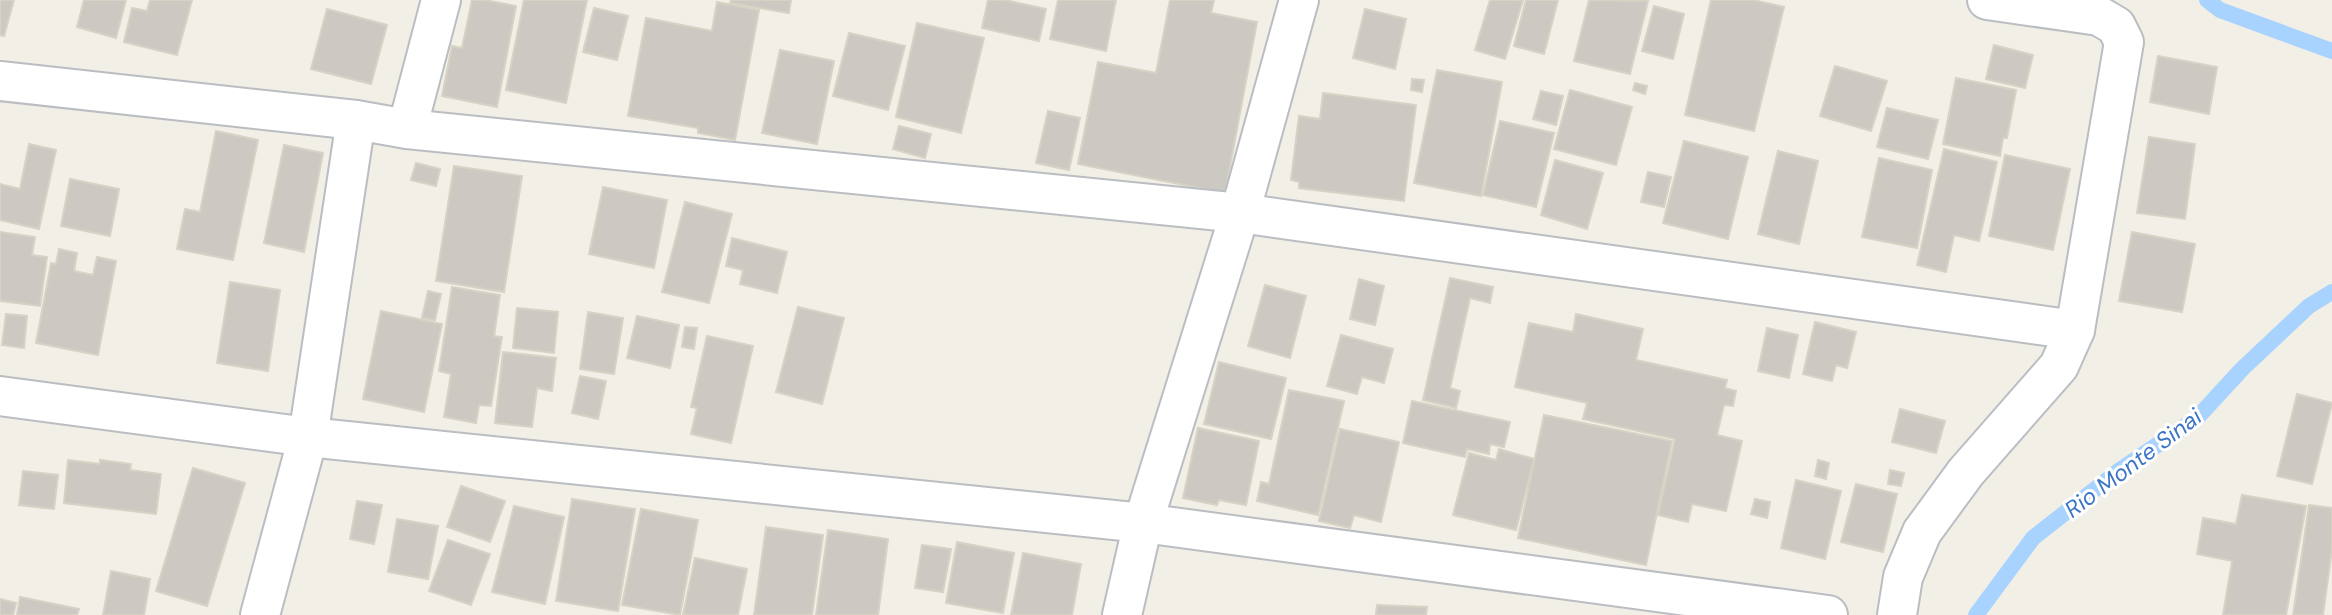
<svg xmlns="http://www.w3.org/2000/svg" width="2332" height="615" viewBox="0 0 2332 615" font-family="'DM Sans',sans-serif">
	<rect width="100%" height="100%" fill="#f1efe6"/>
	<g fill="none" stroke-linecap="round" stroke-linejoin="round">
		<g stroke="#a8d3ff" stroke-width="16">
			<polyline points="2207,0 2220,10 2332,51"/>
			<polyline points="1976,615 2033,538 2117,472 2196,419 2242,369 2309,306 2332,292"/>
		</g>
	</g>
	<g fill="#ccc9c3" stroke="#d6d2c4" stroke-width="2">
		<polygon points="0,0 14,0 4,36 0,35"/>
		<polygon points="84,0 126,0 116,38 77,27"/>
		<polygon points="150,0 192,0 177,55 124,42 132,8 147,11"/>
		<polygon points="472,0 485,0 516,6 497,107 442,96 452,46 462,48"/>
		<polygon points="524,0 587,0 566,103 506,90"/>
		<polygon points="731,0 791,0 789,13 730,3"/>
		<polygon points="988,0 1005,0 1046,9 1039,41 982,28"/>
		<polygon points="1058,0 1116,0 1106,51 1050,39"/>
		<polygon points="1170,0 1214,0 1211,13 1257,22 1225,193 1078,164 1098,62 1156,73"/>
		<polygon points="1490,0 1523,0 1505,59 1475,50"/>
		<polygon points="1526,0 1558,0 1544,54 1514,46"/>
		<polygon points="1589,0 1648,1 1630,74 1574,61"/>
		<polygon points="1711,0 1753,0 1784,7 1754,131 1685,115"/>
		<polygon points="717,2 759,10 735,140 698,133 698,128 628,116 646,18 712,31"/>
		<polygon points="1654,6 1684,14 1673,59 1642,51"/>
		<polygon points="594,8 628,16 617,60 583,52"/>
		<polygon points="327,9 387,25 371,84 311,69"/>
		<polygon points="1365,9 1406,19 1395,69 1353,58"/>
		<polygon points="917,23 984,38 961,133 896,117"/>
		<polygon points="849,33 905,46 888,110 833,96"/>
		<polygon points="1994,45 2033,55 2025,88 1986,79"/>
		<polygon points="780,50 834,61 817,144 762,133"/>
		<polygon points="2158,56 2217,67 2209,114 2150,102"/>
		<polygon points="1835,66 1887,81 1871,131 1820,116"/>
		<polygon points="1437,70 1502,82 1481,196 1414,183"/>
		<polygon points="1956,78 2016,90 2007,138 2003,138 2000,156 1943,144"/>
		<polygon points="1412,79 1424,80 1422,92 1411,90"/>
		<polygon points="1635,83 1647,86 1645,94 1633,90"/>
		<polygon points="1570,90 1632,107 1616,165 1554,149"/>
		<polygon points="1541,91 1563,96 1556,125 1533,119"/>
		<polygon points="1323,93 1416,105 1404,201 1299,188 1299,182 1291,180 1299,116 1320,119"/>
		<polygon points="1887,108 1938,120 1928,159 1877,147"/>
		<polygon points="1048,111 1080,118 1069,170 1036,163"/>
		<polygon points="1500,121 1554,133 1536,207 1483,195"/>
		<polygon points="899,126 931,134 925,158 893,149"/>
		<polygon points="216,131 258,140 233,260 177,249 185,209 200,212"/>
		<polygon points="2149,137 2195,144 2185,219 2137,213"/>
		<polygon points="1684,141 1748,157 1728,239 1663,223"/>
		<polygon points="29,144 56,150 39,229 0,220 0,184 20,189"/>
		<polygon points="284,145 323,153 304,252 264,243"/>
		<polygon points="1944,149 1997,162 1979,241 1954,235 1946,272 1917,265"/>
		<polygon points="1778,151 1818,161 1799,244 1758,234"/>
		<polygon points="2005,155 2070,169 2053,250 1989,236"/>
		<polygon points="1879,158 1932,170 1917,248 1862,237"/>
		<polygon points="1555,160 1603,173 1587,229 1541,215"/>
		<polygon points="416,163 440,169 436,186 411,180"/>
		<polygon points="454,166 522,176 504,292 436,281"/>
		<polygon points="1648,172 1671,177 1664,207 1641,202"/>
		<polygon points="70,179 119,189 110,236 61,226"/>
		<polygon points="603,187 667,200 654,268 589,254"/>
		<polygon points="685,202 732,214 709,303 662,292"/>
		<polygon points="0,232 35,237 32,255 47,257 40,306 0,301"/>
		<polygon points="2132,232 2195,244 2182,312 2119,301"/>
		<polygon points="732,238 787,252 777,293 740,284 743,270 726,266"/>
		<polygon points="59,249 77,253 74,271 93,275 97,257 116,261 98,355 36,343 51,263 56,264"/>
		<polygon points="1450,278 1493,287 1490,303 1470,298 1450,388 1460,391 1456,408 1423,400"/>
		<polygon points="1359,279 1384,286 1375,325 1350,319"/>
		<polygon points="230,282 280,290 268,371 217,363"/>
		<polygon points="1265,285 1306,296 1290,358 1248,346"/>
		<polygon points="452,287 500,295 494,336 502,337 491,406 479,405 476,423 444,417 451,374 439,371"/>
		<polygon points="428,291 441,294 435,320 422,318"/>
		<polygon points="798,307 844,318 822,404 776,392"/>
		<polygon points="517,308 558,312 554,353 513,348"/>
		<polygon points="381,311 442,324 424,412 363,399"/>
		<polygon points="588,312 623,318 614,374 580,369"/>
		<polygon points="6,314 27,316 24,348 2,345"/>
		<polygon points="1576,314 1643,329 1636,360 1727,380 1725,388 1736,391 1733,406 1724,405 1717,435 1742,441 1726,511 1692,504 1688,522 1658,515 1675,439 1583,419 1587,403 1515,387 1529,323 1573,332"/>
		<polygon points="637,316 679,325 670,368 627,358"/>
		<polygon points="1815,322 1856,332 1847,368 1836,365 1832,381 1803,374"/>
		<polygon points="685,327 697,328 694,349 682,347"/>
		<polygon points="1767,328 1798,335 1789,378 1758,371"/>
		<polygon points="1341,335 1393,349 1384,383 1362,377 1357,394 1327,386"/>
		<polygon points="707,336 753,346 731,443 691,434 697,408 691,407"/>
		<polygon points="503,352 556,358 552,391 537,388 532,427 495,423"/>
		<polygon points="1219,362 1286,378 1271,439 1204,424"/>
		<polygon points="580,376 606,381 598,419 572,413"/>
		<polygon points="1289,390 1344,401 1318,515 1257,501 1261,482 1269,484"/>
		<polygon points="2297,394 2332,403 2312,484 2277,476"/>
		<polygon points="1412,401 1510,422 1504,447 1490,444 1489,454 1467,449 1465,457 1403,443"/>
		<polygon points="1900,409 1945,421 1936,453 1892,442"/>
		<polygon points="1544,415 1672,441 1646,565 1518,538"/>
		<polygon points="1198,428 1259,441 1246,505 1219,500 1217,505 1183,498"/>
		<polygon points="1340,429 1399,442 1381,522 1354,515 1350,528 1319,521"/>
		<polygon points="1499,449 1534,459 1516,530 1453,515 1469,453 1496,460"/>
		<polygon points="68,460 100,464 100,460 131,464 130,470 161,474 156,514 64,503"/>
		<polygon points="1818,460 1829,463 1826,479 1815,476"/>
		<polygon points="193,468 245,483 207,606 156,591"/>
		<polygon points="1890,470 1904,473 1901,486 1888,484"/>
		<polygon points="23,471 58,475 54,509 19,505"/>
		<polygon points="1796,480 1841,491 1825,559 1781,548"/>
		<polygon points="1856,484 1897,494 1883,552 1841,542"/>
		<polygon points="461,486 505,501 490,542 447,527"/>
		<polygon points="2242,495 2306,506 2286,615 2223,615 2232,561 2197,554 2203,518 2236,524"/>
		<polygon points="572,499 635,509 618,611 556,601"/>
		<polygon points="1755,499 1770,502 1767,518 1751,514"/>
		<polygon points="357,501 382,505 374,544 350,539"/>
		<polygon points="2309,505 2332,508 2332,549 2323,615 2293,615"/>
		<polygon points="514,506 564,517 545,604 492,592"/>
		<polygon points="641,509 698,520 680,615 622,605"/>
		<polygon points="397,519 438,526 428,579 388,572"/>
		<polygon points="766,527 823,535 812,615 754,615"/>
		<polygon points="828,530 888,539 878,615 816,615"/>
		<polygon points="448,540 490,554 471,605 429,591"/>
		<polygon points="957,542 1014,553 1003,613 946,603"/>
		<polygon points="922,545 951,549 943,592 915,588"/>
		<polygon points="1023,553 1081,564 1072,615 1011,615"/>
		<polygon points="695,558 747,569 738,615 683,615"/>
		<polygon points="111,571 150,579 144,615 103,615"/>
		<polygon points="20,597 79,609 77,615 17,615"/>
		<polygon points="0,599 16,603 13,615 0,615"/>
		<polygon points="1377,605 1427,607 1426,615 1376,615"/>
	</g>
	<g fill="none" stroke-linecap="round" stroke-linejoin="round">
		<g stroke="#babdc2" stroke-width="42">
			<g id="minor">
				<polyline points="0,81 356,120 407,129 1240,213 2075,330"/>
				<polyline points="407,129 441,0"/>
				<polyline points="0,396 308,437 1143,523 1828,615"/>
				<polyline points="260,615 308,437 356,120"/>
				<polyline points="1122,615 1143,523 1240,213 1299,0"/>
				<polyline points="1897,615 1903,577 1922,532 1966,472 2059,366 2075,330 2124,42 2116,26 2099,16 1987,0"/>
			</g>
		</g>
		<use href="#minor" stroke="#fff" stroke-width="38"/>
	</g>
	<g text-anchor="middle" stroke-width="6" stroke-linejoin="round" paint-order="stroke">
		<g font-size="23" font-style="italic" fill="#3d76c5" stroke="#fff">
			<text transform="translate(2133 463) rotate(-37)" y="8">Rio Monte Sinai</text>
		</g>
	</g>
</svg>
